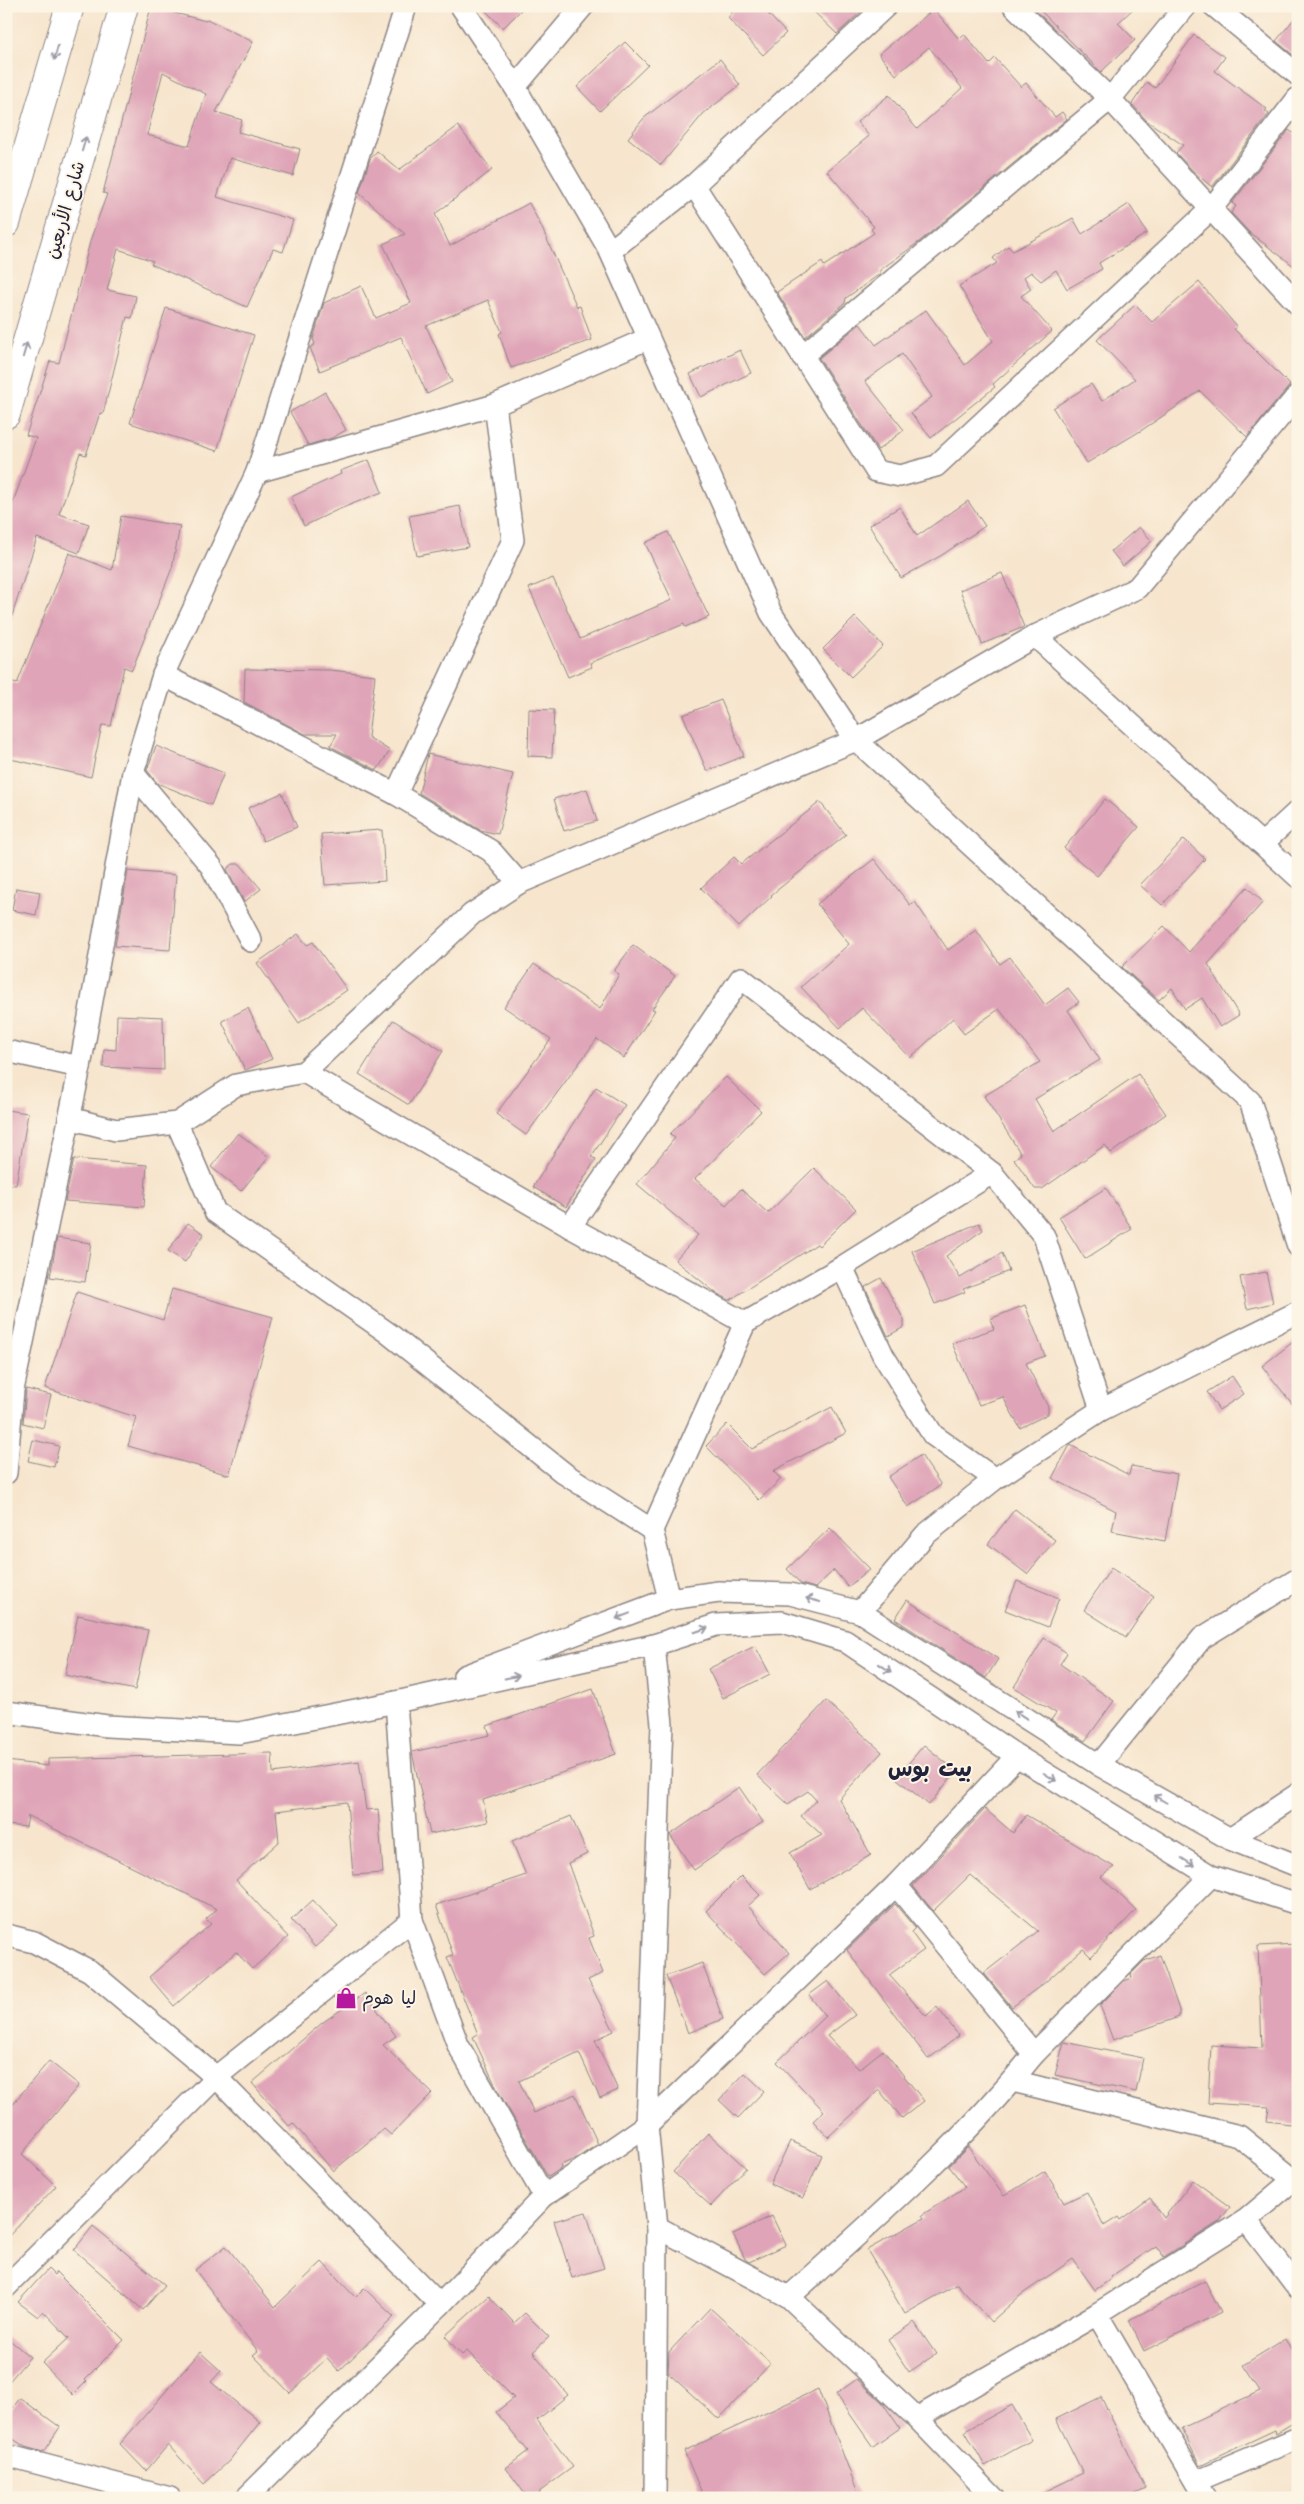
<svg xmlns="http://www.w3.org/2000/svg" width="1304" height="2504" viewBox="0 0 1304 2504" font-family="'Architects Daughter','Playpen Sans Arabic',sans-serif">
	<rect width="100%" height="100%" fill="#fcf5e5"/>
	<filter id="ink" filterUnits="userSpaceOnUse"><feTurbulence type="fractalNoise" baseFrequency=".02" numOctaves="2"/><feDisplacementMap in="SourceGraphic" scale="10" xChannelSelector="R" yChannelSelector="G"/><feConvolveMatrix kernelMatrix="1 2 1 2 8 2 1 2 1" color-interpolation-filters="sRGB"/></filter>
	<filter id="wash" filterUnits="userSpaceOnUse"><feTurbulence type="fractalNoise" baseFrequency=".0096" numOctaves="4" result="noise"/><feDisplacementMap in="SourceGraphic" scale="20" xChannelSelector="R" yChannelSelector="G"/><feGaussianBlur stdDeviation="1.12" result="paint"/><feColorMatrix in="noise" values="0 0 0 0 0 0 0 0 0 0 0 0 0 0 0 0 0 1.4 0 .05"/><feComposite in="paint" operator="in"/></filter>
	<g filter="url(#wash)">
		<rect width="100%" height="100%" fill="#f7e5cd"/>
		<g id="blocks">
			<g fill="#dfa4b8" fill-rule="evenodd">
				<polygon points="481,6 525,6 503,28"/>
				<polygon points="737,6 761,6 786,33 763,55 728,18"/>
				<polygon points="808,6 867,6 837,34"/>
				<polygon points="1036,6 1136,6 1118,23 1135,40 1101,72"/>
				<path d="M151,7L206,21L207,19L253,42L216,112L242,120L238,132L300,149L293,176L230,158L217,197L293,220L283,252L273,249L247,307L151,264L153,261L118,249L107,290L136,296L132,318L127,317L103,414L100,413L86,455L80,453L59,514L89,524L79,553L37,538L10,622H6V522L36,438L26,435L50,361L59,363L91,238L107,194L103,193ZM163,72L206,94L189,146L147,135Z"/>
				<polygon points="934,9 959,39 964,34 989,64 995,58 1021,87 1026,83 1055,117 1062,112 1067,119 919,242 880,270 880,274 846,298 845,303 805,337 777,292 822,262 824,266 874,233 871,229 874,227 827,171 869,136 857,122 889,95 917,129 962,88 929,47 896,75 879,54"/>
				<polygon points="1298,14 1298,59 1276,41"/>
				<polygon points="1194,35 1225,57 1215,71 1267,109 1265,111 1269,114 1212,187 1195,173 1176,153 1183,145 1147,121 1132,104 1147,82 1155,88"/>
				<polygon points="625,42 648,65 600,111 577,87"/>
				<polygon points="720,59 740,85 703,114 661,165 628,138 644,118"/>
				<polygon points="458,126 492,170 435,214 450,246 529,203 541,226 577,307 580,306 592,340 511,368 499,334 502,332 488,300 426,326 452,382 427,394 401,337 320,371 310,348 315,344 313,339 324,303 361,286 376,318 411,303 383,244 405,234 359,193 370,159 377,151 399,170"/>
				<polygon points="1289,130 1298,137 1298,269 1250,233 1231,213 1236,206 1232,203"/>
				<polygon points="1129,204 1147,233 1099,263 1102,269 1067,289 1056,270 1041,281 1031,272 1024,277 1031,289 1021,296 1052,331 993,384 995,387 931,438 911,413 932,397 902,354 865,381 904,430 878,450 819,358 860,324 876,345 926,310 965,365 993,341 959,286 997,263 993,258 1008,246 1013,251 1073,218 1082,234"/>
				<polygon points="1199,282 1237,327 1234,329 1290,385 1247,437 1200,391 1142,430 1087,463 1053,408 1091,384 1102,401 1135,379 1097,340 1135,305 1152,322"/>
				<polygon points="166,308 254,335 217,451 130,423"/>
				<polygon points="740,350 751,373 701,397 690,374"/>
				<polygon points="325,392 346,430 332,438 308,445 290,412"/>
				<polygon points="369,460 382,492 335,511 304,526 291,497 341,474 340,471"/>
				<polygon points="968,501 985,526 942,555 901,578 869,525 900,507 917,536"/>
				<polygon points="460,506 468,547 417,556 409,516"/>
				<polygon points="121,516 180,526 172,568 132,670 124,667 111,726 102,725 91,777 6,758 6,681 17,684 69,553 112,570"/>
				<polygon points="1139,527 1152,541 1123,566 1111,551"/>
				<polygon points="668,532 709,617 685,627 684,624 590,663 592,667 568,677 529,588 553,578 580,639 672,600 645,543"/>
				<polygon points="1002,573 1024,627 982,644 960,590"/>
				<polygon points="855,617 883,646 851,677 823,649"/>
				<polygon points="245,669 330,670 375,675 368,737 390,751 377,770 330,746 337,734 305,734 244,702"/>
				<polygon points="721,700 744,756 707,771 683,715"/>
				<polygon points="529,709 554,710 552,757 528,756"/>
				<polygon points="156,746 224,773 211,805 157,783 147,770"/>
				<polygon points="428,754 513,774 498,834 480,830 419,793"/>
				<polygon points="587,789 597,821 564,831 554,799"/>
				<polygon points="282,793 297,827 263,841 248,808"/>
				<polygon points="1105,799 1139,827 1097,876 1064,848"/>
				<polygon points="820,802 846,835 771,895 772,896 739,927 701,888 734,857 741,864"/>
				<polygon points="382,830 385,881 325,885 321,834"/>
				<polygon points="1184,839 1205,859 1162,905 1140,885"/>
				<polygon points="874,859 910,905 915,902 948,950 976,930 1000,964 1010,957 1045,1005 1068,988 1079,1002 1068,1010 1100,1060 1035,1099 1054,1131 1138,1074 1166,1114 1111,1153 1105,1145 1042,1189 1035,1189 1014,1159 1021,1154 984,1096 1040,1062 999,1009 964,1034 953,1018 910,1058 862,1008 840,1028 801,987 849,944 817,904"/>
				<polygon points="233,864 240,864 261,889 244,902 227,869"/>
				<polygon points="128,871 176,875 170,950 115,946"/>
				<polygon points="1247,887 1263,902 1208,964 1239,1015 1220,1027 1202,998 1185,1009 1172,988 1159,1000 1122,967 1164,926 1189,952"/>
				<polygon points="16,888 40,892 36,915 12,910"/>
				<polygon points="298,934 307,945 313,942 347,990 299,1023 257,963"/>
				<polygon points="633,945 675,976 652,1009 655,1010 624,1058 597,1039 526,1135 496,1114 551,1039 504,1007 534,964 600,1009 619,974 614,971"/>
				<polygon points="248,1008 272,1059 245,1070 222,1021"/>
				<polygon points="117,1015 163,1017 164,1070 103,1067 104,1049 116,1050"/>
				<polygon points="393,1020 443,1051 409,1105 359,1074"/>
				<polygon points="726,1077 761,1111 695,1179 726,1205 741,1189 768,1213 814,1168 856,1209 819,1246 817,1244 730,1300 716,1293 675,1260 698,1235 637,1184 675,1138 670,1134"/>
				<polygon points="596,1087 625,1105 591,1157 596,1159 566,1207 533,1187"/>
				<polygon points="6,1110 28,1113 16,1185 6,1184"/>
				<polygon points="238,1133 269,1157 241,1191 211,1167"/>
				<polygon points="74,1159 147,1165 144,1207 65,1201"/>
				<polygon points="1106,1188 1132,1229 1085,1259 1059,1217"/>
				<polygon points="188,1223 204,1234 185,1262 168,1251"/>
				<polygon points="979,1223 983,1230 946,1256 960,1278 1002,1253 1009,1271 963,1289 965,1292 935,1304 912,1251"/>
				<polygon points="57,1238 91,1243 85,1282 50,1277"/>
				<polygon points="1266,1272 1273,1303 1247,1309 1240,1277"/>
				<polygon points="881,1278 904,1320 904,1327 888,1336 865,1287"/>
				<polygon points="172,1289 273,1317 229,1475 128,1446 136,1417 45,1388 77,1292 163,1320"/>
				<polygon points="1025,1305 1045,1356 1026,1363 1048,1407 1048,1414 1020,1428 1003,1397 979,1405 952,1343 994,1329 990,1319"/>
				<polygon points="1298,1338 1298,1411 1262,1366"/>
				<polygon points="1232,1376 1244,1394 1219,1410 1207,1392"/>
				<polygon points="26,1389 51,1395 43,1428 23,1423"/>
				<polygon points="832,1407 846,1433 773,1471 781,1479 759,1500 706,1446 727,1424 752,1449"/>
				<polygon points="33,1440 59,1446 54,1467 28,1461"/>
				<polygon points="1070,1445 1129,1475 1131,1466 1177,1474 1165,1541 1112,1531 1116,1511 1052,1478"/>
				<polygon points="921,1455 941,1485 908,1507 888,1477"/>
				<polygon points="1015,1509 1055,1540 1027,1574 988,1544"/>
				<polygon points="830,1528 870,1569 848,1587 834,1570 815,1588 801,1584 787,1569"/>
				<polygon points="1111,1568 1154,1596 1126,1637 1084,1610"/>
				<polygon points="1017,1581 1059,1598 1048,1627 1005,1610"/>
				<polygon points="907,1600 998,1659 986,1678 895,1619"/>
				<polygon points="78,1615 148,1630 135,1690 65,1675"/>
				<polygon points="1044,1638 1067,1653 1060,1664 1114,1701 1085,1741 1051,1720 1056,1713 1014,1687"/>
				<polygon points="755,1646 770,1674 723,1698 708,1669"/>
				<polygon points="593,1689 616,1754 483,1800 488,1822 430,1834 412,1752 490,1735 487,1726"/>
				<polygon points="826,1701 882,1752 839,1799 871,1855 810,1889 790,1853 822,1835 801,1816 816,1800 808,1791 788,1804 757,1775"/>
				<polygon points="924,1745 956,1771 929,1805 896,1778"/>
				<polygon points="272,1753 273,1773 359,1761 366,1810 378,1809 383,1873 353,1875 347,1802 276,1811 279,1842 236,1880 288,1937 252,1969 236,1952 174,2006 149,1977 211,1924 206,1919 217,1909 28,1816 26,1827 6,1825 6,1761 48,1766 48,1759"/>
				<polygon points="739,1787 763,1822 694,1870 670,1835"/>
				<polygon points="985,1809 1013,1833 1026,1815 1114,1867 1101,1877 1136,1910 1091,1957 1083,1949 1043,1984 1012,2007 984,1973 1038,1931 970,1875 933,1911 913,1886"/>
				<polygon points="571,1816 587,1854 568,1863 594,1936 589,1938 603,1973 588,1980 614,2031 595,2040 618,2090 600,2098 579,2053 519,2081 534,2113 575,2094 598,2144 577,2158 561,2165 562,2168 548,2177 498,2091 473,2037 478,2034 447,1957 453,1955 436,1905 526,1875 512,1841"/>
				<polygon points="741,1876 760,1895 748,1906 789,1953 765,1974 706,1911"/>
				<polygon points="313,1900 338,1927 315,1947 291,1920"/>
				<polygon points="895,1904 915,1928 911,1932 924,1950 889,1975 926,2016 937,2007 959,2036 928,2059 847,1950"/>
				<polygon points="1298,1944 1298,2125 1267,2121 1269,2107 1208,2103 1211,2045 1262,2048 1258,1946"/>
				<polygon points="1160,1955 1179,2010 1179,2017 1113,2040 1100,2005 1124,1981 1132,1978 1131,1974 1144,1961"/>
				<polygon points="702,1963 723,2019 688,2033 666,1976"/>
				<polygon points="828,1981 855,2015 827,2036 859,2069 883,2050 924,2101 902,2118 879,2090 828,2137 813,2121 824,2111 777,2062 825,2016 809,1995"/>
				<polygon points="365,1993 396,2036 383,2045 432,2093 391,2135 384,2129 333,2171 293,2123 289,2126 252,2083 322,2023"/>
				<polygon points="1064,2042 1143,2058 1136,2092 1055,2075"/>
				<polygon points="49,2061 79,2085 22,2154 56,2186 6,2239 6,2112"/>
				<polygon points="745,2073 764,2091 738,2118 719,2100"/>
				<polygon points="708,2133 746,2168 711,2206 673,2172"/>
				<polygon points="790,2141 822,2155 803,2198 770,2184"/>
				<polygon points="968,2147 1004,2196 1045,2171 1064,2203 1087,2192 1104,2226 1118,2217 1120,2220 1150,2198 1164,2218 1193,2180 1230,2207 1219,2222 1164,2257 1156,2246 1110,2277 1111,2279 1095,2290 1073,2259 1021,2295 991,2322 957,2284 905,2314 867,2250 924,2218 922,2215 965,2187 949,2166"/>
				<polygon points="586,2212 604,2268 572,2278 554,2221"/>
				<polygon points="772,2216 786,2245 749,2262 745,2259 733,2234"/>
				<polygon points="93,2226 165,2285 143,2310 74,2250"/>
				<polygon points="226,2246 275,2307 322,2262 355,2297 364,2288 394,2317 339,2371 327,2358 290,2393 253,2355 258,2351 195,2270"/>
				<polygon points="48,2269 54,2275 56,2272 124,2340 85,2379 87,2381 73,2395 42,2363 69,2338 43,2311 38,2317 18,2302"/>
				<polygon points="1205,2281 1221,2312 1144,2351 1129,2320"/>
				<polygon points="489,2296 514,2323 525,2313 549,2337 533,2352 568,2395 537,2420 573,2467 531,2498 528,2498 506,2468 528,2451 496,2412 514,2398 467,2351 462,2355 445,2336"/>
				<polygon points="710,2308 771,2363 719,2419 668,2373 669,2352"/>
				<polygon points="914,2322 936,2354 909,2372 888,2340"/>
				<polygon points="6,2337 30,2357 6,2385"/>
				<polygon points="1285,2339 1298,2360 1298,2420 1276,2433 1275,2430 1200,2465 1181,2428 1260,2391 1243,2365"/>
				<polygon points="200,2352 221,2371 211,2382 260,2422 229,2461 204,2484 168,2445 146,2471 120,2444"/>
				<polygon points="857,2379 882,2402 900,2428 873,2447 836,2394"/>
				<polygon points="818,2389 860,2498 704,2498 684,2451"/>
				<polygon points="1101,2397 1146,2489 1127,2498 1032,2498 1083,2473 1056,2419"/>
				<polygon points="20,2398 60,2427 43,2452 25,2447 6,2434 6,2417"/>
				<polygon points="1012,2405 1032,2440 985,2466 965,2431"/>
			</g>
		</g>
	</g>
	<g filter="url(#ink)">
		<use href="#blocks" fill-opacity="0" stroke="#8c8484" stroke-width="1"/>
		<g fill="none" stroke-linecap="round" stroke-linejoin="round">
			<g stroke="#8c8484" stroke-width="24">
				<g id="street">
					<polyline points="461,6 515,87 610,251 771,613 856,740 1250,1101 1298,1246"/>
					<polyline points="1014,6 1110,99 1298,304"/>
					<polyline points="1214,6 1298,75"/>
					<polyline points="515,87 583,6"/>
					<polyline points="694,185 876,471 900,476 936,466 1212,208 1298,98"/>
					<polyline points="610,251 694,185 886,6"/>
					<polyline points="802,356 1110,99 1186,6"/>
					<polyline points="257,472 495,405 647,339"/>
					<polyline points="1035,636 1298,877"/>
					<polyline points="163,675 396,794 491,851 519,883"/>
					<polyline points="133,773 211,866 251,941"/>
					<polyline points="396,794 513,540 495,405"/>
					<polyline points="1262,844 1298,811"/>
					<polyline points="6,1051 80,1067"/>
					<polyline points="304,1072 570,1227 745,1323 842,1267 992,1173"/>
					<polyline points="69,1118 116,1130 177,1123 236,1085 304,1072 472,914 519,883 856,740 1035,636 1137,588 1298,395"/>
					<polyline points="177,1123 215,1212 388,1333 565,1474 652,1530 669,1599"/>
					<polyline points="570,1227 741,978 992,1173 1044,1236 1101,1410"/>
					<polyline points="842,1267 883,1355 933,1435 995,1479"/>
					<polyline points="6,1473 13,1390 80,1067 133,773 163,675 257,472 406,6"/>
					<polyline points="652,1530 745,1323"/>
					<polyline points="860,1612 925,1535 995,1479 1101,1410 1298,1312"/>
					<polyline points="654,1645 662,1724 647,2125 657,2227 655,2498"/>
					<polyline points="464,1676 669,1599 719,1592 790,1594 860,1612 1099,1765 1230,1839 1298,1866"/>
					<polyline points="396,1702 412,1920 458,2045 544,2196"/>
					<polyline points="6,1712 107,1726 239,1733 396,1702 654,1645 716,1625 782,1622 845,1641 1017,1756 1211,1876 1298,1904"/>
					<polyline points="1099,1765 1202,1638 1298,1579"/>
					<polyline points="1230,1839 1298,1794"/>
					<polyline points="896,1885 1034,2054"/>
					<polyline points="6,1935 34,1942 90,1971 216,2077 440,2305"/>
					<polyline points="1013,2081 1239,2136 1298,2183"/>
					<polyline points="1246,2220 1298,2288"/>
					<polyline points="657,2227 789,2297 917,2418 994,2498"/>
					<polyline points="6,2287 216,2077 412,1920"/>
					<path d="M789,2297C874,2220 962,2144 1034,2054L1211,1876"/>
					<polyline points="1097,2314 1205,2498"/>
					<polyline points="917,2418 1097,2314 1246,2220 1293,2180"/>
					<polyline points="6,2455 170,2498"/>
					<polyline points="1196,2481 1298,2438"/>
					<polyline points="246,2498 440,2305 544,2196 647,2125 896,1885 1017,1756"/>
				</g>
			</g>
			<g stroke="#8c8484" stroke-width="30">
				<g id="secondary">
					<polyline points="6,223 70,6"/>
					<polyline points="6,414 124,6"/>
				</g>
			</g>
			<use href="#street" stroke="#fff" stroke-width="21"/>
			<use href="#secondary" stroke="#fff" stroke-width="28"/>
		</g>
		<defs><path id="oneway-shaft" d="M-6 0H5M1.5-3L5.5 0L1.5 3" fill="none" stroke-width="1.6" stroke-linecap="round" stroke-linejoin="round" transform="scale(1.25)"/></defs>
		<g stroke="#9c9ca7">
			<use href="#oneway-shaft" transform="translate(56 53) rotate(106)"/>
			<use href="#oneway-shaft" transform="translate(84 144) rotate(-74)"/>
			<use href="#oneway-shaft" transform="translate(25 350) rotate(-74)"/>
			<use href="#oneway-shaft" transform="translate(813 1600) rotate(-165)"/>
			<use href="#oneway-shaft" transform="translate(623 1616) rotate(159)"/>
			<use href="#oneway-shaft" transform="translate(701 1630) rotate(-19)"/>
			<use href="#oneway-shaft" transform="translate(885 1668) rotate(34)"/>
			<use href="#oneway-shaft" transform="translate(512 1677) rotate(-12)"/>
			<use href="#oneway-shaft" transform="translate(1021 1715) rotate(-147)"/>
			<use href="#oneway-shaft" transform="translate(1050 1777) rotate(32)"/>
			<use href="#oneway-shaft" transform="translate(1160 1799) rotate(-150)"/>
			<use href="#oneway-shaft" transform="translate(1188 1862) rotate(32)"/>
		</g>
	</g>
	<defs>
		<g id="shop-bare" transform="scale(1.725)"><path d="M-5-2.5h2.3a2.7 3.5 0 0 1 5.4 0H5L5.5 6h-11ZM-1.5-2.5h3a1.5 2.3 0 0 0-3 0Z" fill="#b5179e" stroke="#fcf5e5" stroke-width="2.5" paint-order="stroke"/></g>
	</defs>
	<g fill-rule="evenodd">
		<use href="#shop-bare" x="346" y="1998"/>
	</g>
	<g text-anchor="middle" stroke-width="4" stroke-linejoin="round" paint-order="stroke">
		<g font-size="18" fill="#22223b" stroke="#fcf5e5">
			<text transform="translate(65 210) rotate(-74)" y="6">شارع الأربعين</text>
		</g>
		<g font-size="18" fill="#22223b" stroke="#fcf5e5" text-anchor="start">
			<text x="362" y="2004">ليا هوم</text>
		</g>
		<g font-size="22" font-weight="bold" fill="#22223b" stroke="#fcf5e5">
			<text x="930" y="1776">بيت بوس</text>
		</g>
	</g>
	<rect width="1304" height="2504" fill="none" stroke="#fcf5e5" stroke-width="25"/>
</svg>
